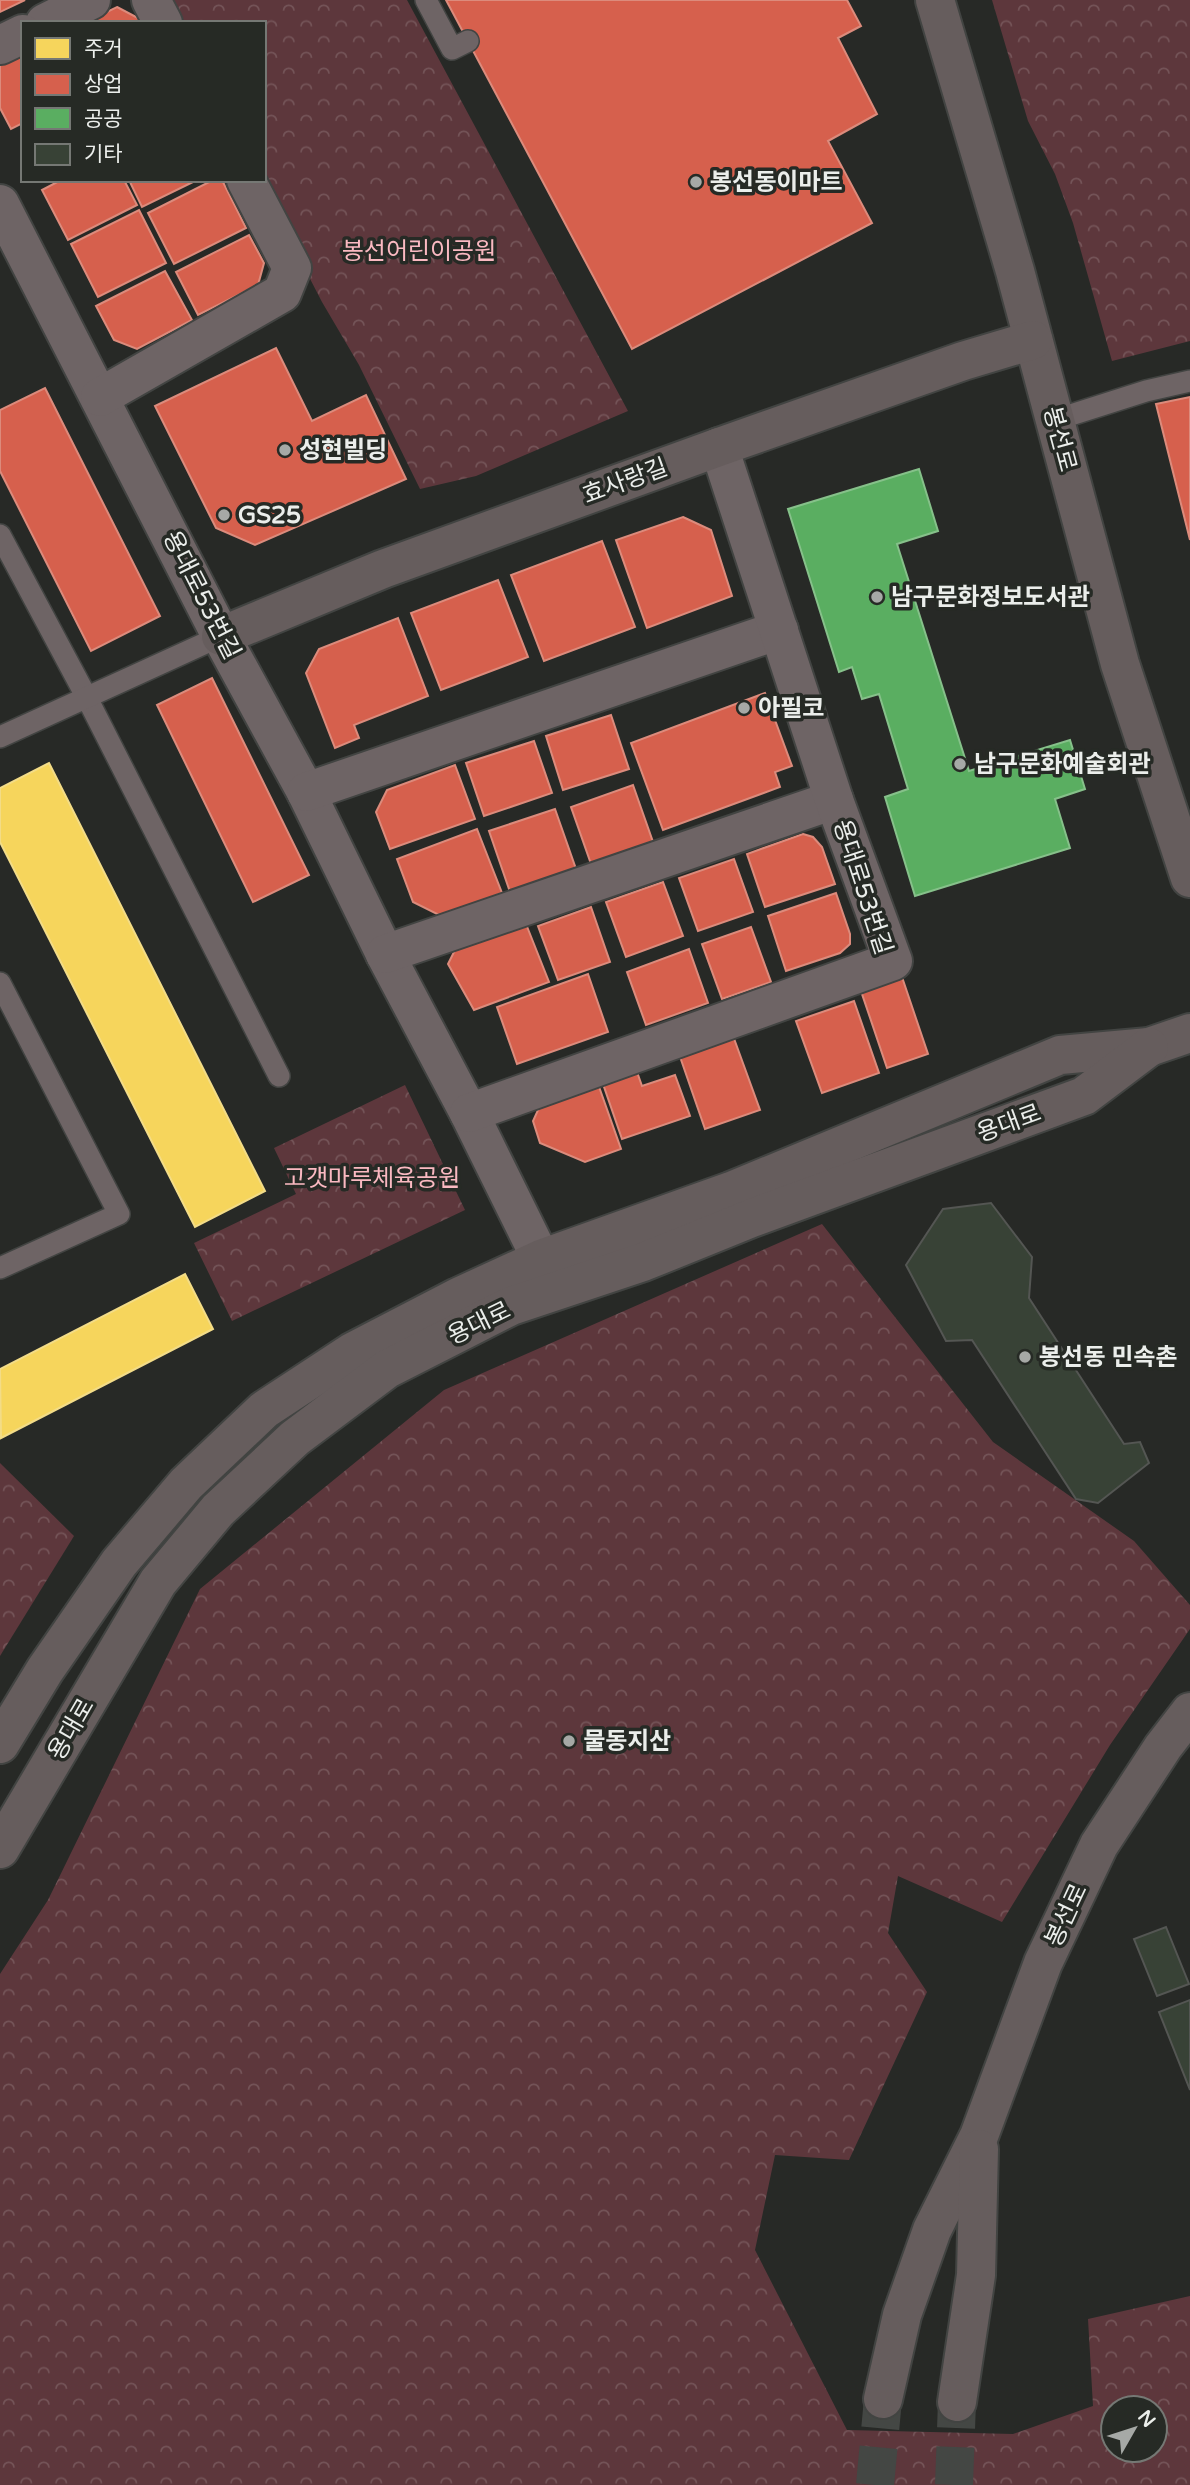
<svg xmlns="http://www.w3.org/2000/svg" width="1190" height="2485" viewBox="0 0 1190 2485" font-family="'Varela Round','Noto Sans KR',sans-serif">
	<defs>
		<pattern id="forest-crowns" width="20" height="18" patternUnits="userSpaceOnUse" patternTransform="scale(1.75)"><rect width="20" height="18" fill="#5d373c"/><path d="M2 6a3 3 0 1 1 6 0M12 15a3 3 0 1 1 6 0" fill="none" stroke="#745458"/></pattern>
	</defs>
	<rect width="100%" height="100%" fill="#272926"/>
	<g fill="url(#forest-crowns)" fill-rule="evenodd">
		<polygon points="165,0 407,0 628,411 476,476 420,489 359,365 322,302 259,180 264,180 264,23 177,23"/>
		<polygon points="992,0 1190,0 1190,341 1112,361 1073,223 1055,174 1028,121"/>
		<polygon points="405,1085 465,1210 232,1321 194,1243 296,1194 274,1148"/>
		<path d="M822,1224L993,1442L1134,1541L1190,1605V1629L1110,1745L1002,1922L898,1876L888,1933L927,1992L849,2160L775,2155L755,2250L847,2430L1013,2434L1093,2406L1088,2319L1190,2296V2485H0V1974L48,1900L200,1589L444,1390ZM1113,2408H1155V2450H1113Z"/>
		<polygon points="0,1463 74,1536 0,1656"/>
	</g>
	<g fill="#f6d55c" stroke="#f3dc87" stroke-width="2">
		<polygon points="49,763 265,1191 195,1227 0,842 0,788"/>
		<polygon points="185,1274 213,1329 1,1438 0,1369"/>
	</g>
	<g fill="#d6604d" stroke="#dc8b7c" stroke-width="2">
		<polygon points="0,0 25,0 0,12"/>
		<polygon points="446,0 847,0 861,26 838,38 877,114 828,141 872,223 632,349"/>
		<polygon points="117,7 138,18 140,23 84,23"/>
		<polygon points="23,48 23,123 11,129 0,108 0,59"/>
		<polygon points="61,180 124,180 137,205 68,240 42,190"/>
		<polygon points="129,180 197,180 142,207"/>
		<polygon points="213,180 222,180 246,228 174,264 148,213"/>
		<polygon points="139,210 166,263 98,297 71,244"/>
		<polygon points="249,235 264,263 258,285 198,315 176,272"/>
		<polygon points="165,271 192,320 137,349 114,340 96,306"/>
		<polygon points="276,348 312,421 366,395 406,479 255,545 216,528 155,406"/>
		<polygon points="45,388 160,616 91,651 0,471 0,410"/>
		<polygon points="1190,397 1190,540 1156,404"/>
		<polygon points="683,517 711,530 732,596 647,628 616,540"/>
		<polygon points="602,541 635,627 544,661 511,575"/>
		<polygon points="498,580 528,657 441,690 411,613"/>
		<polygon points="398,618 428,696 354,725 359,738 335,748 306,673 319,649"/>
		<polygon points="212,678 309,875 253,902 157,705"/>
		<polygon points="765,693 792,766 775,772 780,787 663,830 631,743"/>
		<polygon points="611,715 629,769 563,790 546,736"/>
		<polygon points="534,741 552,793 484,816 466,763"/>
		<polygon points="455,765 475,819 390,849 376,812 387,790"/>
		<polygon points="633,785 653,842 591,864 571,807"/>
		<polygon points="555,809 576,869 510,892 489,831"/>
		<polygon points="477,829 502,893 443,917 413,902 397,859"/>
		<polygon points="803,834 813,837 822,847 835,884 765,907 747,854"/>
		<polygon points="734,859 753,912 698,931 679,878"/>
		<polygon points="663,882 683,936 626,957 606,902"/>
		<polygon points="836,893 850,934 850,944 840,953 786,971 768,916"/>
		<polygon points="591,907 610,962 558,980 538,926"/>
		<polygon points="526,924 549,982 474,1010 448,964 455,950"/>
		<polygon points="751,927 771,982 722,999 702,944"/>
		<polygon points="689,949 708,1003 646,1025 627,972"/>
		<polygon points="588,974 608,1032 517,1064 497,1007"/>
		<polygon points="902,977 928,1054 887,1068 861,991"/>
		<polygon points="854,1001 879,1073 822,1093 796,1021"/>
		<polygon points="732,1033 760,1110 705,1129 678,1051"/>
		<polygon points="636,1069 642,1086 675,1075 690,1116 622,1139 602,1081"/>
		<polygon points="597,1081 621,1149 585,1162 540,1143 533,1121 543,1099"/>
	</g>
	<polygon fill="#5aae61" stroke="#86c18a" stroke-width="2" points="919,469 938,531 897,544 969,771 1070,740 1085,789 1055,799 1070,848 915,896 885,797 908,789 879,694 862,699 852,667 839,672 788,509"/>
	<g fill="#384236" stroke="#545653" stroke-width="2">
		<polygon points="991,1203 1032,1257 1029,1298 1124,1444 1140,1442 1149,1463 1098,1503 1076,1499 972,1340 946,1341 906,1265 943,1209"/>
		<polygon points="1166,1927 1189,1984 1157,1996 1134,1939"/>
		<polygon points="1190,2000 1190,2090 1159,2012"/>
	</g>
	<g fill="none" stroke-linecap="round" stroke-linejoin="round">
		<g stroke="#444744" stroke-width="38" stroke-dasharray="38 19" stroke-linecap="butt">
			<polyline points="875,2485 883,2399"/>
			<polyline points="954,2485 957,2402"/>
		</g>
		<g stroke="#424442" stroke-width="24">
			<g id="lane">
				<polyline points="426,0 452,49 468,41"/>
				<polyline points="1055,420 1146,391 1190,381"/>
				<polyline points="0,535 87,698 279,1076"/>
				<polyline points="0,737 221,636"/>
				<polyline points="0,983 119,1214 0,1268"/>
			</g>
		</g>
		<g stroke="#424442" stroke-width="42">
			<g id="street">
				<polyline points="151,0 163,23"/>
				<polyline points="45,23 91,0"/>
				<polyline points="0,45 23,34"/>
				<polyline points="0,204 221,636 306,792 385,954 469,1113 541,1259"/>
				<polyline points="100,397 282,293 292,268 246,180"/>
				<polyline points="306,792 779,630"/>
				<polyline points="385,954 834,800"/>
				<polyline points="469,1113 893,961 834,800 719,447"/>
			</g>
		</g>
		<g stroke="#424442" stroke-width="42">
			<g id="secondary">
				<polyline points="935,0 1015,271 1120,664 1190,878"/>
				<polyline points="221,636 383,569 719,447 963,361 1033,340"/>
				<polyline points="0,1744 45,1670 119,1563 186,1484 264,1410 352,1352 458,1297 541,1259 731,1191 1060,1055 1149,1047 1190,1033"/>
				<polyline points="0,1849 158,1582 218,1510 295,1438 387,1369 511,1306 643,1262 752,1218 1084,1096 1149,1047"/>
				<polyline points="883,2399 902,2315 932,2230 979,2136 1043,1963 1099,1845 1163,1747 1190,1712"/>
				<polyline points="957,2402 976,2275 979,2149"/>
			</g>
		</g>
		<use href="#lane" stroke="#6e6465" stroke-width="21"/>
		<use href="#street" stroke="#6e6465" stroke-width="38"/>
		<use href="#secondary" stroke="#665d5d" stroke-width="38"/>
	</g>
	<g fill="#a6a9a6" stroke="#262a25" stroke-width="2.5">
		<circle cx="696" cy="182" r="7"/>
		<circle cx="285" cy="450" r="7"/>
		<circle cx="224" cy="515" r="7"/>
		<circle cx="877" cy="597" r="7"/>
		<circle cx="744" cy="708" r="7"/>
		<circle cx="960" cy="764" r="7"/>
		<circle cx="1025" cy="1357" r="7"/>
		<circle cx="569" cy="1741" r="7"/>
	</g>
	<g text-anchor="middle" stroke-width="7" stroke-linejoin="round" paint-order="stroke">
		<g font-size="24" font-weight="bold" fill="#ebeeeb" stroke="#262a25" text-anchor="start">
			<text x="710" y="190">봉선동이마트</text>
			<text x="299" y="458">성현빌딩</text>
			<text x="238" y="523">GS25</text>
			<text x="891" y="605">남구문화정보도서관</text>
			<text x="758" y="716">아필코</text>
			<text x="974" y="772">남구문화예술회관</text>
			<text x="1039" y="1365">봉선동 민속촌</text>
			<text x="583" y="1749">물동지산</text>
		</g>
		<g font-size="24" fill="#fab9c1" stroke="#262a25">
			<text x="419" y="259">봉선어린이공원</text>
			<text x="372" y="1186">고갯마루체육공원</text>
		</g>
		<g font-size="24" fill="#ebeeeb" stroke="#262a25">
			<text transform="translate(1060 439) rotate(75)" y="8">봉선로</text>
			<text transform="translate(625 481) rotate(-20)" y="8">효사랑길</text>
			<text transform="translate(202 595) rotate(63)" y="8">용대로53번길</text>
			<text transform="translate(863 887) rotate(72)" y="8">용대로53번길</text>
			<text transform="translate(1009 1123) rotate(-20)" y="8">용대로</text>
			<text transform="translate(479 1323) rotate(-26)" y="8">용대로</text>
			<text transform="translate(71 1729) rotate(-60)" y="8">용대로</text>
			<text transform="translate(1066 1915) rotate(-65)" y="8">봉선로</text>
		</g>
	</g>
	<rect x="21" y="21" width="245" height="161" fill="#262a25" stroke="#757874" stroke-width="2"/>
	<rect x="35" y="38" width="35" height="21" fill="#f6d55c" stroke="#757874" stroke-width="2"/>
	<text x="84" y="56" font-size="21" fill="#ebeeeb">주거</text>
	<rect x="35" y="74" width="35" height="21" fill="#d6604d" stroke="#757874" stroke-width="2"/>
	<text x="84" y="91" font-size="21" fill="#ebeeeb">상업</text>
	<rect x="35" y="108" width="35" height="21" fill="#5aae61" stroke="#757874" stroke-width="2"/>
	<text x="84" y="126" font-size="21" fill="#ebeeeb">공공</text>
	<rect x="35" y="144" width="35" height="21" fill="#384236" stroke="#757874" stroke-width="2"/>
	<text x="84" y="161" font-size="21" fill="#ebeeeb">기타</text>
	<g transform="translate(1134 2429) rotate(51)"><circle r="33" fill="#262a25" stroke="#757874" stroke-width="2"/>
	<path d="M0-5L12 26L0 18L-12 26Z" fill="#a6a9a6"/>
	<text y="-10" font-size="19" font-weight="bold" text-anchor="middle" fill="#ebeeeb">N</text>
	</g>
</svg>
